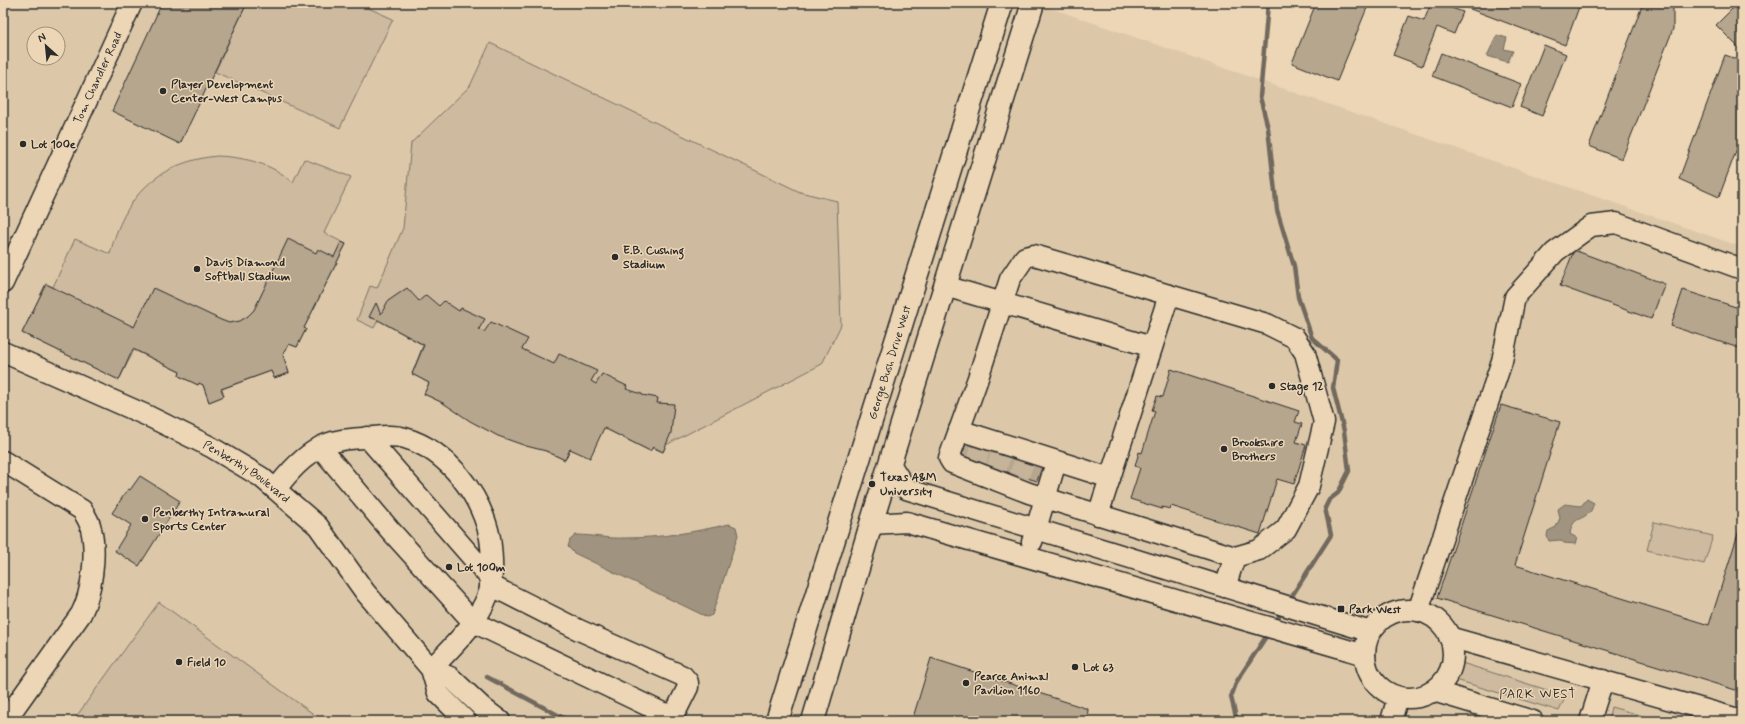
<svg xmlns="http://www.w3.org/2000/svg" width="1745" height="724" viewBox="0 0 1745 724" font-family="Mynerve,sans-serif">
	<rect width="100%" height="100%" fill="#ecd6b5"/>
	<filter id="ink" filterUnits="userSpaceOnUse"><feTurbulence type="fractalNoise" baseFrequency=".025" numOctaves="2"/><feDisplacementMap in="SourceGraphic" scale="8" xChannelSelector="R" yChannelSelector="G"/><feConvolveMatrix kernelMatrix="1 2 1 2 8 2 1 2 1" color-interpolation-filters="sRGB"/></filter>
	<g filter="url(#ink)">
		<path fill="#dcc8a9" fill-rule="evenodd" d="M3,3H1036L1742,247V721H3ZM34,34H58V58H34Z"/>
		<g fill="#cdba9f" stroke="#7c7265">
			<polygon points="247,3 357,3 393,19 340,128 215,72"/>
			<polygon points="490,43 800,192 837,201 841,325 822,364 666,445 663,452 653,448 650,451 604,428 570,449 565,460 424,394 429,383 412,374 423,345 378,320 374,328 357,320 370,286 377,288 403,228 411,143 470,86"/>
			<path d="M217,156C245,157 272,164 293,182L304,159L351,177L324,233L346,244L304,328L306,329L297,347L289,344L283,355L289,373L274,378L271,371L222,389L224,396L209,402L203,385L200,383L198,385L179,376L180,372L134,350L119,380L22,333L46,284L53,287L75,239L110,254C124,197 157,162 217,156Z"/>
			<polygon points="1654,522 1713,536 1704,564 1647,550"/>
			<polygon points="159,602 323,721 73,721"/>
			<polygon points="1462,663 1566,696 1559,711 1456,680"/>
			<polygon points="1611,707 1662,721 1608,721"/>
		</g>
		<g fill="#a0937f" stroke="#71695d">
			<polygon points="1497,35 1507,38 1504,49 1513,51 1508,62 1487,56"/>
			<path d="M1587,499L1594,503C1593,505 1592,510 1590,512C1580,522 1573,516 1570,534L1577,538L1575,544L1564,543L1560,540L1549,541L1547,536L1548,531L1556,527L1560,518L1558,509L1565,504L1581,506Z"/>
			<path d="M729,524L736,527L738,535L712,615L707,617L574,553L568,547L570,540L576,535C592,535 609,539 625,538C660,538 695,532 729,524Z"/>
		</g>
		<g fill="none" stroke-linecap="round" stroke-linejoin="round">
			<g stroke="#71695d" stroke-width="4.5">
				<polyline points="1268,3 1260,97 1268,128 1277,210 1294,266 1298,297 1312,338 1337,360 1333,388 1344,431 1349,471 1338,493 1329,500 1325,508 1331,535 1288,602"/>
				<polyline points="1274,624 1283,610"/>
				<polyline points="487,677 569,721"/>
				<polyline points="1237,721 1231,697 1237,681 1269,632"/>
			</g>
		</g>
		<g fill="#b6a68e" stroke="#2b2b2b">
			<polygon points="162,3 247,3 180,144 112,111"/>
			<polygon points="1316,3 1369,3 1337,81 1292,63"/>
			<polygon points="1431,3 1447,3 1446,6 1463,12 1454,34 1437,27 1422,66 1393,55 1409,16 1424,21"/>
			<polygon points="1466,3 1569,3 1579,7 1565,45 1465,7"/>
			<polygon points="1643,3 1669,3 1673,7 1673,29 1622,159 1589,146"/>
			<polygon points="1738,3 1742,3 1742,51 1716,25"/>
			<polygon points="1544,45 1566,54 1542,116 1520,107"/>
			<polygon points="1441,53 1521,84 1512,107 1432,76"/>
			<polygon points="1725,55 1742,61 1742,135 1719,197 1679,179"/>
			<polygon points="1742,170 1742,192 1736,189"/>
			<polygon points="288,239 316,253 318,249 334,257 341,242 346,244 304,328 306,329 297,347 289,344 283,355 289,373 274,378 271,371 221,389 224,396 209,402 203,385 199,383 198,385 179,376 180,372 133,349 119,380 22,333 46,284 134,327 153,288 221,320 229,323 240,321 248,316 254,310"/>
			<polygon points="1574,250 1665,284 1651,319 1560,286"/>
			<polygon points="407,288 419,301 426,295 439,306 444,301 459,311 461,308 485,319 479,329 484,332 491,322 528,339 522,349 554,364 559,354 597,371 591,381 596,384 602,374 627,386 626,389 642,394 642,395 658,398 657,403 674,404 671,433 663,452 653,447 650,451 604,428 590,458 570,449 565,460 546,451 526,446 498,436 470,421 443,403 424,394 429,383 412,374 424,345 378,320 369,317 376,303 381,314 388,301"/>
			<polygon points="1683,290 1742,309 1742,349 1671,326"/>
			<polygon points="1171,369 1299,411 1295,422 1302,424 1296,442 1306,445 1294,484 1277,479 1260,534 1171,506 1170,509 1162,507 1162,509 1130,499 1140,468 1135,466 1139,452 1142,453 1155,411 1152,410 1157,396 1163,397"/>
			<polygon points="1501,405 1560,422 1515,565 1709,625 1742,521 1742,692 1437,598"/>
			<polygon points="966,443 1042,467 1037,481 961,458"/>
			<polygon points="140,476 180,501 139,566 115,551 131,525 112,513 128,489 130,490"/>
			<polygon points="931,658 1088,709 1087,721 1089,721 912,721"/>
		</g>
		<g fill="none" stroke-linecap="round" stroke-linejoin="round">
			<g stroke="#c5b499" stroke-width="20" stroke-dasharray="20 10" stroke-linecap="butt">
				<polyline points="976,463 980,448"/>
				<polyline points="996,470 1001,454"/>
				<polyline points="1019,476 1024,462"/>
			</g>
			<g stroke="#2b2b2b" stroke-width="23">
				<g id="minor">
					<path id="s1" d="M3,283L132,3"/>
					<polyline points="945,286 1152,347"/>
					<path id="s2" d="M3,352L148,416L211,447L261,477L318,526L365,592L431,669L438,693L466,721"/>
					<polyline points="959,430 1110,478"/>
					<polyline points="367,437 491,579"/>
					<polyline points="320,447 390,530 473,622 663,713 672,714 676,711 688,687 688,682 683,676 579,630 490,585"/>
					<path d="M3,461L82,510C86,516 90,522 91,529C97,553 92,593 81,614L5,721"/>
					<polyline points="890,464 906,489 1371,632"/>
					<path d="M276,489C288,473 301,458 319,448C332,440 348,439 363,438C376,437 392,434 405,438C448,451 481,495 490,538C492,553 494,580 488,595C477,624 452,647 431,669"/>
					<polyline points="1098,515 1169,295"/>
					<polyline points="871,524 907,522 1365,655"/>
					<polyline points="1032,542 1056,462"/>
					<polyline points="1225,587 1235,557 1259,550 1286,529 1309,486 1324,422 1305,353 1295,338 1267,324 1034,255 1025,257 1010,279 977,381 949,458 952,463 1029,493 1235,557"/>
					<circle cx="1409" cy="654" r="44"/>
					<polyline points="1418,611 1502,361 1515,297 1555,252 1591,226 1616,223 1742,269"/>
					<polyline points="1449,637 1742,720"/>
					<polyline points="431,669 450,677 483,708 500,721"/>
					<polyline points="1433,691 1533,721"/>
					<polyline points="1391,721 1398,697"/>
					<polyline points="1590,721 1603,680"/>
				</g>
			</g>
			<g stroke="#2b2b2b" stroke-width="25">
				<g id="major">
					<path id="s3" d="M777,721L1002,3"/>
					<polyline points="813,721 871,524 1033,3"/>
				</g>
			</g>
			<use href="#minor" stroke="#ecd6b5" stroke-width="20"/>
			<use href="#major" stroke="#ecd6b5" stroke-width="22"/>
		</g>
	</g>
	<g fill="#2b2b2b" stroke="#ecd6b5" stroke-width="1.5">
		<circle cx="163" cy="91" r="4"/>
		<circle cx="23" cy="144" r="4"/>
		<circle cx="615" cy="257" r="4"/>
		<circle cx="197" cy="269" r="4"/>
		<circle cx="1272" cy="386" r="4"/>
		<circle cx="1224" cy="449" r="4"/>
		<circle cx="872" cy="484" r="4"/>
		<circle cx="145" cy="519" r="4"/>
		<circle cx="449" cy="567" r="4"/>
		<rect x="1337" y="605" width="8" height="8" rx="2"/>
		<circle cx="179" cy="662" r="4"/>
		<circle cx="1075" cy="667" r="4"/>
		<circle cx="966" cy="683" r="4"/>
	</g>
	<g text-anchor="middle" stroke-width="3" stroke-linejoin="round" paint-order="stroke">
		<g font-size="12" fill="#2b2b2b" stroke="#ecd6b5">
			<text dy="4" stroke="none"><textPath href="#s1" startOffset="226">Tom Chandler Road</textPath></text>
			<text dy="4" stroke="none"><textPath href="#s3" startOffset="376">George Bush Drive West</textPath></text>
			<text dy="4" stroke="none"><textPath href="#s2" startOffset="272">Penberthy Boulevard</textPath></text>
		</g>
		<g font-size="12" font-weight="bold" fill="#2b2b2b" stroke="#ecd6b5" text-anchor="start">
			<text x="171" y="88">Player Development<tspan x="171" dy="14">Center-West Campus</tspan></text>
			<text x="31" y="148">Lot 100e</text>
			<text x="623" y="254">E.B. Cushing<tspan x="623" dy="14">Stadium</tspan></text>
			<text x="205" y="266">Davis Diamond<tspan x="205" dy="14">Softball Stadium</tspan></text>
			<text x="1280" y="390">Stage 12</text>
			<text x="1232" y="446">Brookshire<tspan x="1232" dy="14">Brothers</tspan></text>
			<text x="880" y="481">Texas A&amp;M<tspan x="880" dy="14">University</tspan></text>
			<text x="153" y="516">Penberthy Intramural<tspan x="153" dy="14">Sports Center</tspan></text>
			<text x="457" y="571">Lot 100m</text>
			<text x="1349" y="613">Park West</text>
			<text x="187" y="666">Field 10</text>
			<text x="1083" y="671">Lot 63</text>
			<text x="974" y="680">Pearce Animal<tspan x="974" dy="14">Pavilion 1160</tspan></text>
		</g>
		<g font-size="13" letter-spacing="1" fill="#2b2b2b" stroke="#ecd6b5">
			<text x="1538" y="698">PARK WEST</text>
		</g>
	</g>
	<rect width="1745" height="724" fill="none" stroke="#ecd6b5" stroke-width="16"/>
	<rect x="8" y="8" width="1729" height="708" fill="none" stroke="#2b2b2b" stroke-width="1.5" filter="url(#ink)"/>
	<g transform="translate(46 46) rotate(333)"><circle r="19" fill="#ecd6b5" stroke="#9f927e"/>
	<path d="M0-3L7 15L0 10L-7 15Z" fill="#2b2b2b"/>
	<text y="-6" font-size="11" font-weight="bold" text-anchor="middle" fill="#2b2b2b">N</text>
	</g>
</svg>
